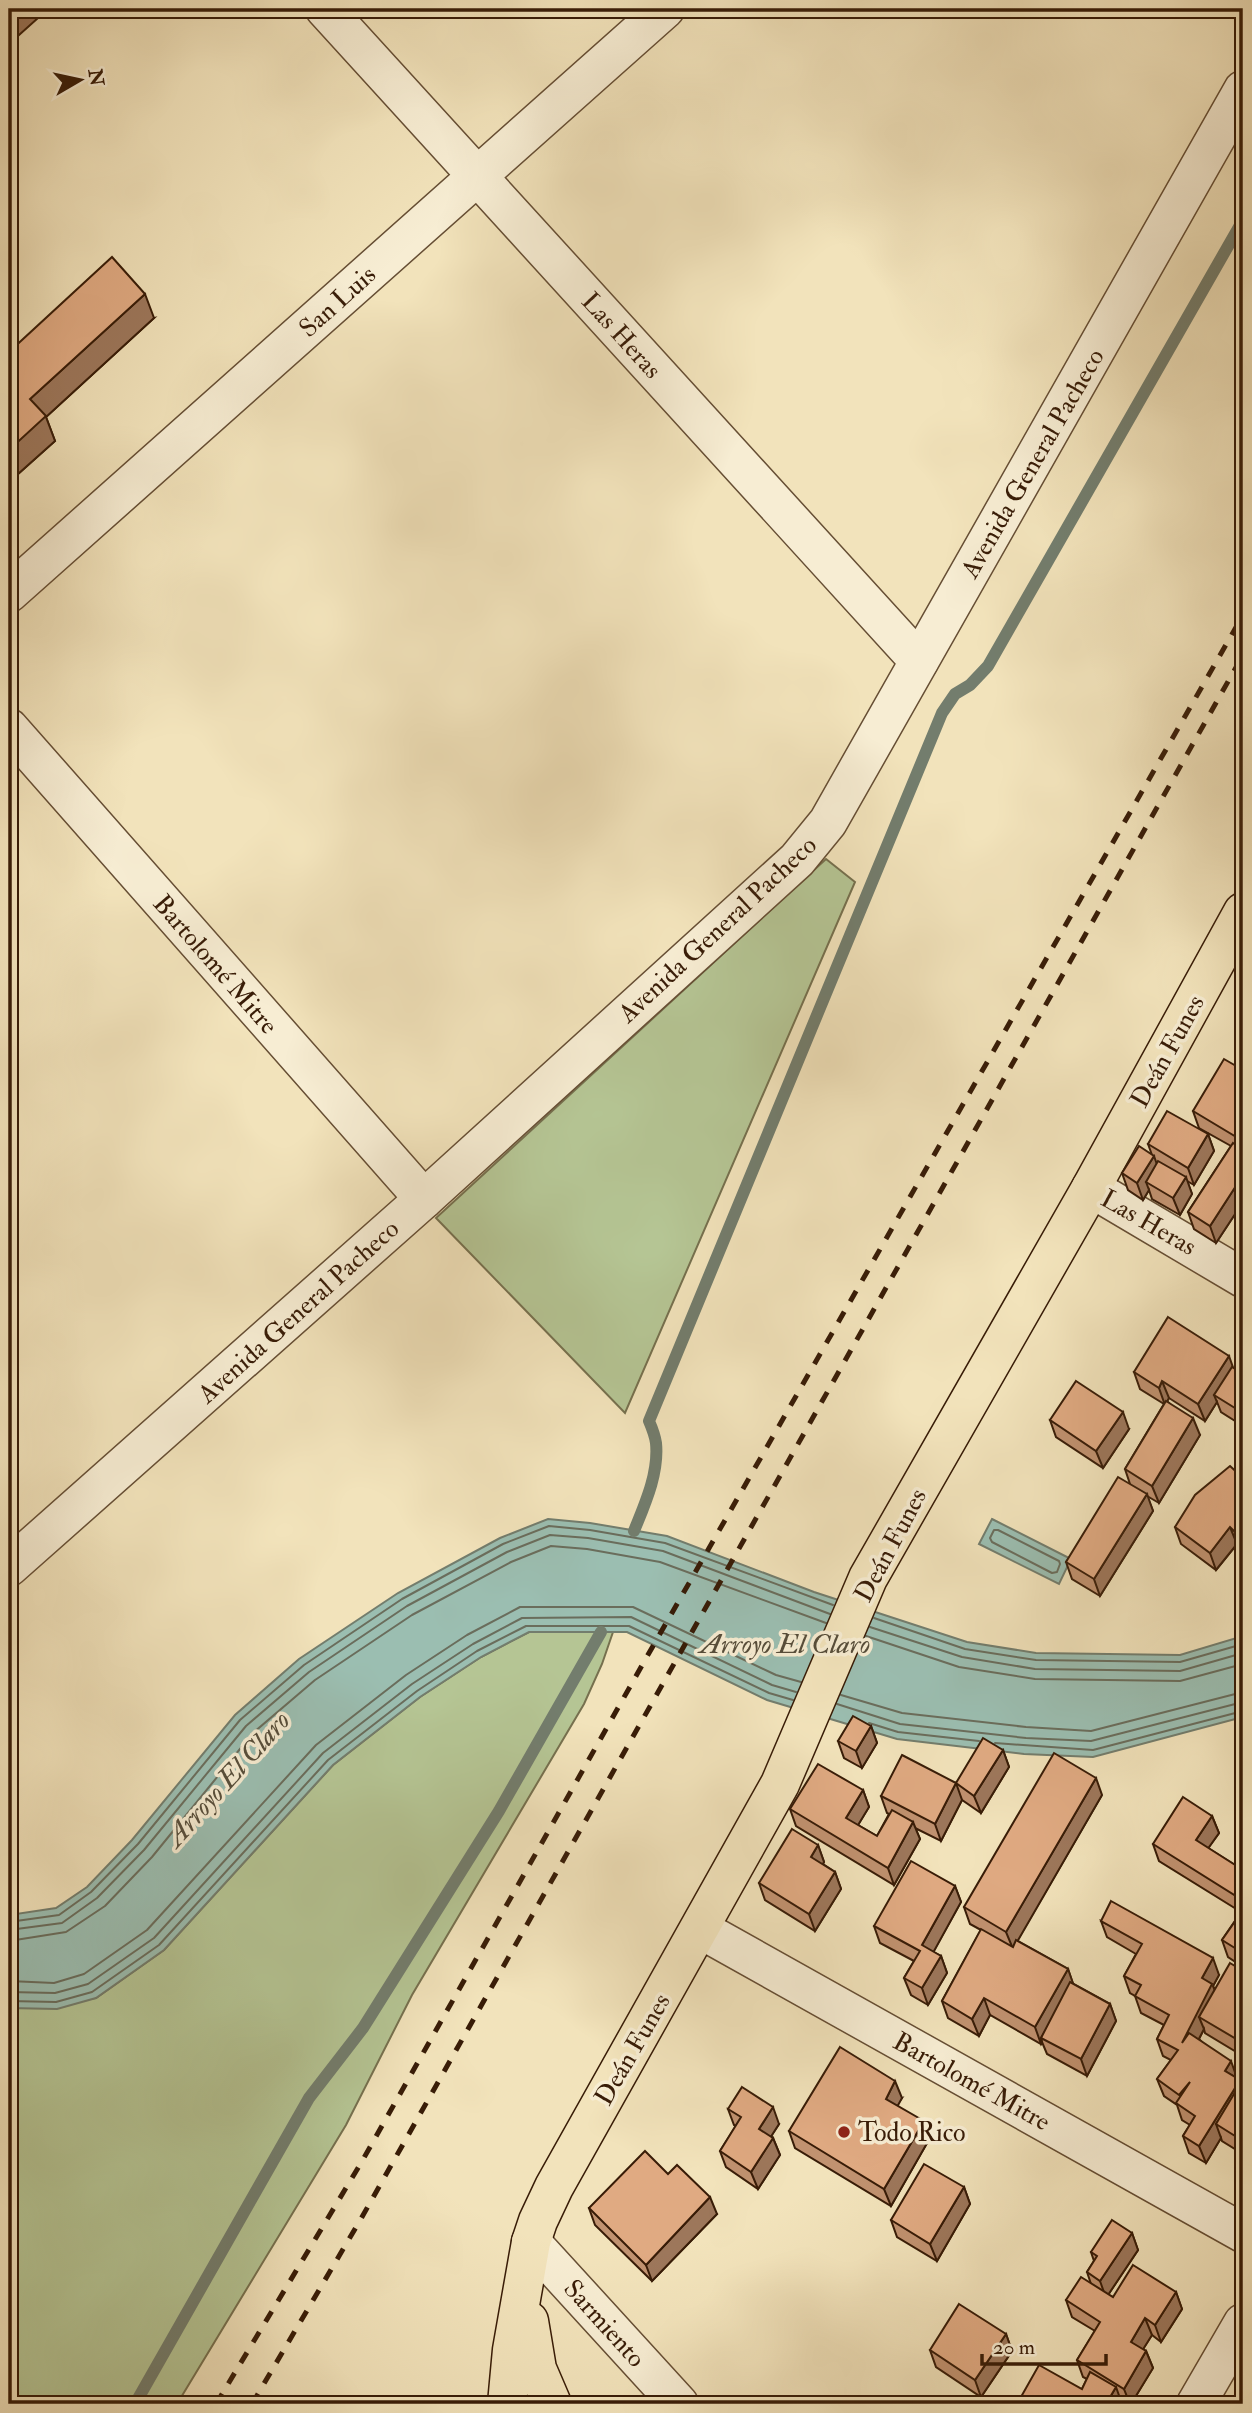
<svg xmlns="http://www.w3.org/2000/svg" width="1252" height="2413" viewBox="0 0 1252 2413" font-family="'IM FELL Double Pica',serif">
	<rect width="100%" height="100%" fill="#f2e3bb"/>
	<filter id="stains"><feTurbulence type="fractalNoise" baseFrequency=".00286" numOctaves="4"/><feColorMatrix values="0 0 0 0 .2 0 0 0 0 .09 0 0 0 0 .02 0 0 0 .5 -.17"/></filter>
	<radialGradient id="worn" r=".72"><stop offset=".6" stop-color="#630" stop-opacity="0"/><stop offset="1" stop-color="#630" stop-opacity=".3"/></radialGradient>
	<g fill="#b5c594" stroke="#76704e" stroke-width="2">
		<polygon points="826,859 855,882 625,1413 436,1218"/>
		<polygon points="529,1632 613,1632 602,1664 584,1704 412,1995 346,2125 177,2404 9,2404 9,2008 96,1998 164,1950 333,1765 420,1697 481,1657"/>
	</g>
	<g fill="#9bbeb1" stroke="#737d6d" stroke-width="2">
		<polygon points="548,1519 590,1523 667,1536 814,1592 967,1642 1036,1653 1180,1655 1243,1636 1243,1717 1093,1757 1024,1754 897,1739 767,1700 627,1632 529,1632 481,1657 420,1697 333,1765 164,1950 96,1998 57,2009 9,2008 9,1915 56,1908 87,1887 132,1840 235,1715 299,1659 398,1593 500,1538"/>
		<polygon points="992,1519 1071,1559 1059,1584 979,1544"/>
	</g>
	<g fill="none" stroke-linecap="round" stroke-linejoin="round">
		<g stroke="#6a6d5c" stroke-width="2">
			<polygon points="994,1530 998,1530 1059,1561 1060,1564 1057,1572 1052,1573 992,1542 990,1538"/>
			<polyline points="874,1618 965,1649 1036,1660 1180,1662 1243,1644"/>
			<polyline points="870,1627 962,1657 1035,1669 1180,1671 1243,1653"/>
			<polyline points="866,1636 959,1667 1035,1679 1180,1681 1243,1664"/>
			<polyline points="841,1695 902,1713 1026,1727 1091,1731 1243,1692"/>
			<polyline points="837,1704 900,1724 1026,1738 1091,1741 1243,1702"/>
			<polyline points="869,1723 898,1732 979,1741"/>
			<polyline points="995,1743 1093,1750 1243,1711"/>
			<polyline points="9,1922 59,1915 91,1892 138,1844 240,1720 304,1665 402,1599 503,1544 549,1526 590,1530 665,1543 833,1605"/>
			<polyline points="9,1930 62,1923 97,1898 144,1850 246,1726 309,1672 407,1606 507,1552 550,1535 588,1538 663,1551 830,1614"/>
			<polyline points="9,1941 66,1932 105,1906 152,1857 253,1733 315,1680 412,1615 511,1562 551,1546 587,1549 660,1562 826,1623"/>
			<polyline points="9,1981 54,1983 84,1974 147,1930 316,1745 406,1675 467,1635 520,1607 633,1607 776,1675 801,1682"/>
			<polyline points="9,1992 55,1993 88,1984 154,1938 323,1753 412,1684 473,1644 522,1618 631,1617 772,1685 796,1692"/>
			<polyline points="9,2001 56,2002 92,1992 159,1945 328,1760 417,1691 477,1651 526,1626 629,1626 769,1693 793,1700"/>
		</g>
		<g stroke="#737d6d" stroke-width="12">
			<path d="M634,1531C645,1504 659,1473 656,1443C655,1436 652,1428 649,1421L942,713L955,694L970,685L988,666L1243,220"/>
			<polyline points="135,2404 309,2098 363,2028 499,1811 601,1632"/>
		</g>
		<g stroke="#664e34" stroke-width="41">
			<g id="minor">
				<polyline points="325,9 919,661"/>
				<polyline points="9,593 665,9"/>
				<polyline points="9,728 424,1199"/>
				<polyline points="1091,1188 1243,1278"/>
				<polyline points="9,1567 424,1199 797,860 828,822 1243,90"/>
				<polyline points="700,1929 1243,2233"/>
				<polyline points="531,2242 679,2404"/>
				<polyline points="1196,2404 1243,2323"/>
			</g>
		</g>
		<g stroke="#381c07" stroke-width="41">
			<g id="major">
				<polyline points="529,2321 537,2369 552,2404"/>
				<polyline points="507,2404 512,2350 531,2242 538,2221 554,2187 780,1784 868,1578 1091,1188 1243,912"/>
			</g>
		</g>
		<use href="#minor" stroke="#f7edd3" stroke-width="38"/>
		<use href="#major" stroke="#f2e3bb" stroke-width="38"/>
		<g stroke="#381c07" stroke-width="5" stroke-dasharray="12 12" stroke-linecap="butt">
			<polyline points="216,2404 361,2163 649,1653 1243,615"/>
			<polyline points="252,2404 362,2217 1243,655"/>
		</g>
	</g>
	<g fill="#c19270" stroke="#381c07" stroke-width="2">
		<polygon points="154,318 46,417 55,441 18,474 9,464 9,352"/>
		<polygon points="1243,1070 1243,1202 1216,1243 1194,1229 1188,1212 1231,1146 1199,1128 1193,1111"/>
		<polygon points="1208,1134 1214,1151 1194,1185 1187,1181 1192,1194 1180,1215 1152,1199 1149,1190 1143,1200 1128,1190 1122,1173 1152,1155 1148,1144"/>
		<polygon points="1243,1362 1243,1426 1221,1412 1217,1402 1205,1421 1169,1398 1167,1401 1200,1435 1159,1503 1147,1496 1153,1511 1100,1596 1072,1579 1066,1562 1130,1484 1125,1469 1164,1404 1140,1389 1134,1372 1234,1368 1240,1372 1239,1369"/>
		<polygon points="1050,1420 1129,1429 1103,1468 1056,1437"/>
		<polygon points="1243,1478 1243,1551 1237,1544 1216,1570 1181,1544 1175,1527"/>
		<polygon points="871,1726 877,1743 862,1768 844,1758 838,1741"/>
		<polygon points="1003,1750 1009,1767 981,1813 962,1800 941,1841 915,1828 920,1839 894,1885 796,1826 790,1809 863,1790 869,1807 858,1825 877,1836 889,1814 887,1813 881,1796 956,1783"/>
		<polygon points="1102,1795 1017,1941 1068,1969 1073,1984 1110,2004 1116,2021 1087,2076 1047,2054 1042,2042 1041,2044 990,2015 979,2036 948,2018 942,2001 981,1930 970,1924 964,1907"/>
		<polygon points="1212,1816 1219,1833 1208,1848 1243,1870 1243,1967 1228,1957 1222,1940 1241,1912 1159,1861 1153,1844"/>
		<polygon points="818,1845 824,1862 823,1864 835,1872 841,1889 815,1931 765,1900 759,1883"/>
		<polygon points="955,1886 961,1902 933,1952 941,1956 947,1973 928,2005 911,1995 904,1978 914,1961 880,1943 874,1926"/>
		<polygon points="1101,1921 1219,1975 1213,1986 1215,1990 1243,1971 1243,2056 1205,2033 1204,2029 1199,2039 1237,2078 1240,2080 1241,2083 1243,2079 1243,2154 1222,2141 1221,2138 1206,2163 1189,2153 1183,2136 1190,2125 1182,2120 1177,2105 1164,2096 1157,2079 1171,2060 1163,2056 1157,2039 1164,2025 1141,2013 1135,1996 1130,1993 1124,1976 1136,1954 1107,1937"/>
		<polygon points="902,2098 897,2105 930,2138 891,2206 795,2148 789,2131"/>
		<polygon points="728,2109 779,2124 771,2136 773,2138 780,2155 758,2189 726,2167 720,2151 736,2126 734,2125"/>
		<polygon points="668,2174 717,2214 652,2281 595,2225 589,2208"/>
		<polygon points="964,2187 970,2204 937,2261 897,2237 891,2220"/>
		<polygon points="1132,2233 1138,2250 1108,2295 1113,2297 1176,2292 1182,2309 1161,2342 1152,2335 1143,2349 1146,2351 1153,2368 1131,2404 1128,2404 1120,2399 1122,2404 1082,2389 1087,2379 1083,2377 1077,2360 1095,2331 1072,2317 1066,2300 1091,2284 1087,2272 1094,2261 1091,2252"/>
		<polygon points="1006,2334 1012,2351 981,2397 936,2367 930,2350"/>
	</g>
	<g fill="#9d775b" stroke="#381c07" stroke-width="2">
		<polygon points="12,9 48,9 9,44 9,12"/>
		<polygon points="145,294 154,318 46,417 55,441 18,474 9,450 30,399"/>
		<polygon points="1208,1134 1214,1151 1194,1185 1188,1168"/>
		<polygon points="1154,1156 1160,1173 1146,1182 1149,1190 1143,1200 1137,1183"/>
		<polygon points="1243,1175 1243,1202 1216,1243 1210,1226"/>
		<polygon points="1186,1177 1192,1194 1180,1215 1173,1198"/>
		<polygon points="1229,1356 1235,1373 1214,1395 1217,1402 1205,1421 1198,1404"/>
		<polygon points="1162,1381 1169,1398 1165,1405 1159,1388"/>
		<polygon points="1123,1412 1129,1429 1103,1468 1096,1451"/>
		<polygon points="1193,1418 1200,1435 1159,1503 1152,1486"/>
		<polygon points="1147,1494 1153,1511 1100,1596 1094,1579"/>
		<polygon points="1230,1527 1237,1544 1216,1570 1210,1553"/>
		<polygon points="871,1726 877,1743 862,1768 856,1751"/>
		<polygon points="1003,1750 1009,1767 981,1813 974,1796"/>
		<polygon points="1096,1778 1102,1795 1013,1949 1006,1932"/>
		<polygon points="956,1783 962,1800 941,1841 935,1824"/>
		<polygon points="863,1790 869,1807 852,1835 846,1818"/>
		<polygon points="1212,1816 1219,1833 1202,1857 1196,1840"/>
		<polygon points="913,1822 920,1839 894,1885 888,1868"/>
		<polygon points="818,1845 824,1862 817,1874 811,1857"/>
		<polygon points="835,1872 841,1889 815,1931 809,1914"/>
		<polygon points="1243,1883 1243,1910 1242,1913 1236,1896"/>
		<polygon points="955,1886 961,1902 928,1962 922,1945"/>
		<polygon points="941,1956 947,1973 928,2005 922,1988"/>
		<polygon points="1213,1958 1219,1975 1213,1986 1219,2001 1199,2017 1204,2029 1188,2060 1182,2043 1202,1978"/>
		<polygon points="1068,1969 1074,1986 1041,2038 1042,2042 1041,2044 1035,2027"/>
		<polygon points="984,1998 990,2015 979,2036 972,2019"/>
		<polygon points="1110,2004 1116,2021 1087,2076 1081,2059"/>
		<polygon points="1231,2061 1237,2078 1225,2071"/>
		<polygon points="1240,2080 1243,2089 1216,2124 1221,2138 1206,2163 1199,2146"/>
		<polygon points="895,2081 902,2098 892,2116 886,2099"/>
		<polygon points="773,2107 779,2124 765,2146 759,2129"/>
		<polygon points="924,2121 930,2138 891,2206 884,2189"/>
		<polygon points="773,2138 780,2155 758,2189 751,2172"/>
		<polygon points="964,2187 970,2204 937,2261 930,2244"/>
		<polygon points="710,2197 717,2214 652,2281 646,2265"/>
		<polygon points="1132,2233 1138,2250 1106,2298 1100,2281"/>
		<polygon points="1176,2292 1182,2309 1161,2342 1155,2325"/>
		<polygon points="1145,2318 1152,2335 1137,2359 1131,2342"/>
		<polygon points="1006,2334 1012,2351 981,2397 975,2380"/>
		<polygon points="1146,2351 1153,2368 1131,2404 1130,2404 1124,2389"/>
		<polygon points="1116,2387 1122,2404 1106,2404"/>
	</g>
	<g fill="#e0aa82" stroke="#381c07" stroke-width="2">
		<polygon points="112,257 145,294 30,399 46,416 9,450 9,352"/>
		<polygon points="1224,1059 1243,1070 1243,1141 1193,1111"/>
		<polygon points="1167,1111 1208,1134 1188,1168 1148,1144"/>
		<polygon points="1233,1143 1243,1150 1243,1175 1210,1226 1188,1212"/>
		<polygon points="1139,1146 1154,1156 1137,1183 1122,1173"/>
		<polygon points="1158,1161 1186,1177 1173,1198 1146,1182"/>
		<polygon points="1168,1317 1229,1356 1198,1404 1162,1381 1159,1388 1134,1372"/>
		<polygon points="1243,1362 1243,1371 1239,1369"/>
		<polygon points="1232,1367 1243,1374 1243,1413 1214,1395"/>
		<polygon points="1076,1381 1123,1412 1096,1451 1050,1420"/>
		<polygon points="1166,1401 1193,1418 1152,1486 1125,1469"/>
		<polygon points="1230,1466 1243,1478 1243,1540 1230,1527 1210,1553 1175,1527 1195,1495"/>
		<polygon points="1118,1477 1147,1494 1094,1579 1066,1562"/>
		<polygon points="853,1716 871,1726 856,1751 838,1741"/>
		<polygon points="983,1738 1003,1750 974,1796 956,1783"/>
		<polygon points="1054,1753 1096,1778 1006,1932 964,1907"/>
		<polygon points="902,1755 956,1783 935,1824 881,1796"/>
		<polygon points="818,1764 863,1790 846,1818 877,1836 892,1810 913,1822 888,1868 790,1809"/>
		<polygon points="1183,1797 1212,1816 1196,1840 1243,1870 1243,1883 1236,1896 1153,1844"/>
		<polygon points="792,1829 818,1845 811,1857 835,1872 809,1914 759,1883"/>
		<polygon points="911,1861 955,1886 922,1945 941,1956 922,1988 904,1978 920,1951 874,1926"/>
		<polygon points="1111,1901 1213,1958 1202,1978 1212,1984 1182,2043 1189,2033 1231,2061 1225,2071 1240,2080 1199,2146 1183,2136 1195,2116 1176,2103 1190,2082 1179,2095 1157,2079 1178,2050 1157,2039 1169,2015 1135,1996 1141,1985 1124,1976 1142,1944 1101,1921"/>
		<polygon points="1243,1910 1243,1953 1222,1940"/>
		<polygon points="981,1929 1013,1947 1016,1940 1068,1969 1035,2027 984,1998 972,2019 942,2001"/>
		<polygon points="1230,1963 1243,1971 1243,2043 1199,2017"/>
		<polygon points="1070,1982 1110,2004 1081,2059 1041,2038"/>
		<polygon points="840,2047 895,2081 886,2099 924,2121 884,2189 789,2131"/>
		<polygon points="1243,2079 1243,2141 1216,2124"/>
		<polygon points="742,2087 773,2107 759,2129 773,2138 751,2172 720,2151 741,2117 728,2109"/>
		<polygon points="645,2151 668,2174 677,2165 710,2197 646,2265 589,2208"/>
		<polygon points="924,2164 964,2187 930,2244 891,2220"/>
		<polygon points="1112,2220 1132,2233 1100,2281 1087,2272 1097,2256 1091,2252"/>
		<polygon points="1133,2265 1176,2292 1155,2325 1145,2318 1131,2342 1146,2351 1124,2389 1077,2360 1100,2322 1066,2300 1081,2277 1113,2297"/>
		<polygon points="959,2304 1006,2334 975,2380 930,2350"/>
		<polygon points="1039,2365 1082,2389 1090,2372 1116,2387 1106,2404 1017,2404"/>
	</g>
	<circle fill="#8f2418" stroke="#f7edd3" stroke-width="2.5" cx="844" cy="2132" r="7"/>
	<g text-anchor="middle" stroke-width="7" stroke-linejoin="round" paint-order="stroke">
		<g font-size="26" fill="#381c07" stroke="#f7edd3">
			<text transform="translate(337 301) rotate(-42)" y="9">San Luis</text>
			<text transform="translate(622 335) rotate(48)" y="9">Las Heras</text>
			<text transform="translate(1032 463) rotate(-60)" y="9">Avenida General Pacheco</text>
			<text transform="translate(717 929) rotate(-43)" y="9">Avenida General Pacheco</text>
			<text transform="translate(216 964) rotate(49)" y="9">Bartolomé Mitre</text>
			<text transform="translate(1167 1051) rotate(-61)" y="9">Deán Funes</text>
			<text transform="translate(1149 1222) rotate(30)" y="9">Las Heras</text>
			<text transform="translate(298 1311) rotate(-42)" y="9">Avenida General Pacheco</text>
			<text transform="translate(890 1545) rotate(-62)" y="9">Deán Funes</text>
			<text transform="translate(632 2049) rotate(-60)" y="9">Deán Funes</text>
			<text transform="translate(972 2081) rotate(29)" y="9">Bartolomé Mitre</text>
			<text transform="translate(605 2323) rotate(48)" y="9">Sarmiento</text>
		</g>
		<g font-size="26" fill="#381c07" stroke="#f7edd3" text-anchor="start">
			<text x="858" y="2141">Todo Rico</text>
		</g>
		<g font-size="28" font-style="italic" fill="#564d3a" stroke="#f7edd3">
			<text x="785" y="1653">Arroyo El Claro</text>
			<text transform="translate(227 1778) rotate(-48)" y="10">Arroyo El Claro</text>
		</g>
	</g>
	<rect width="1252" height="2413" fill="none" stroke="#f2e3bb" stroke-width="35"/>
	<rect x="10" y="10" width="1231" height="2392" fill="none" stroke="#381c07" stroke-width="3.5"/>
	<rect x="18" y="18" width="1217" height="2378" fill="none" stroke="#381c07" stroke-width="2"/>
	<g transform="translate(80 80) rotate(81)" stroke="#f7edd3" stroke-width="5" paint-order="stroke">
	<path d="M0-5L12 26L0 18L-12 26Z" fill="#381c07"/>
	<text y="-10" font-size="19" font-weight="bold" text-anchor="middle" fill="#381c07">N</text>
	</g>
	<path d="M982 2354v10h124v-10" fill="none" stroke="#381c07" stroke-width="3.5"/>
	<text x="993" y="2354" font-size="21" fill="#381c07" stroke="#f7edd3" stroke-width="5" paint-order="stroke">20 m</text>
	<rect width="100%" height="100%" filter="url(#stains)"/>
	<rect width="100%" height="100%" fill="url(#worn)"/>
</svg>
